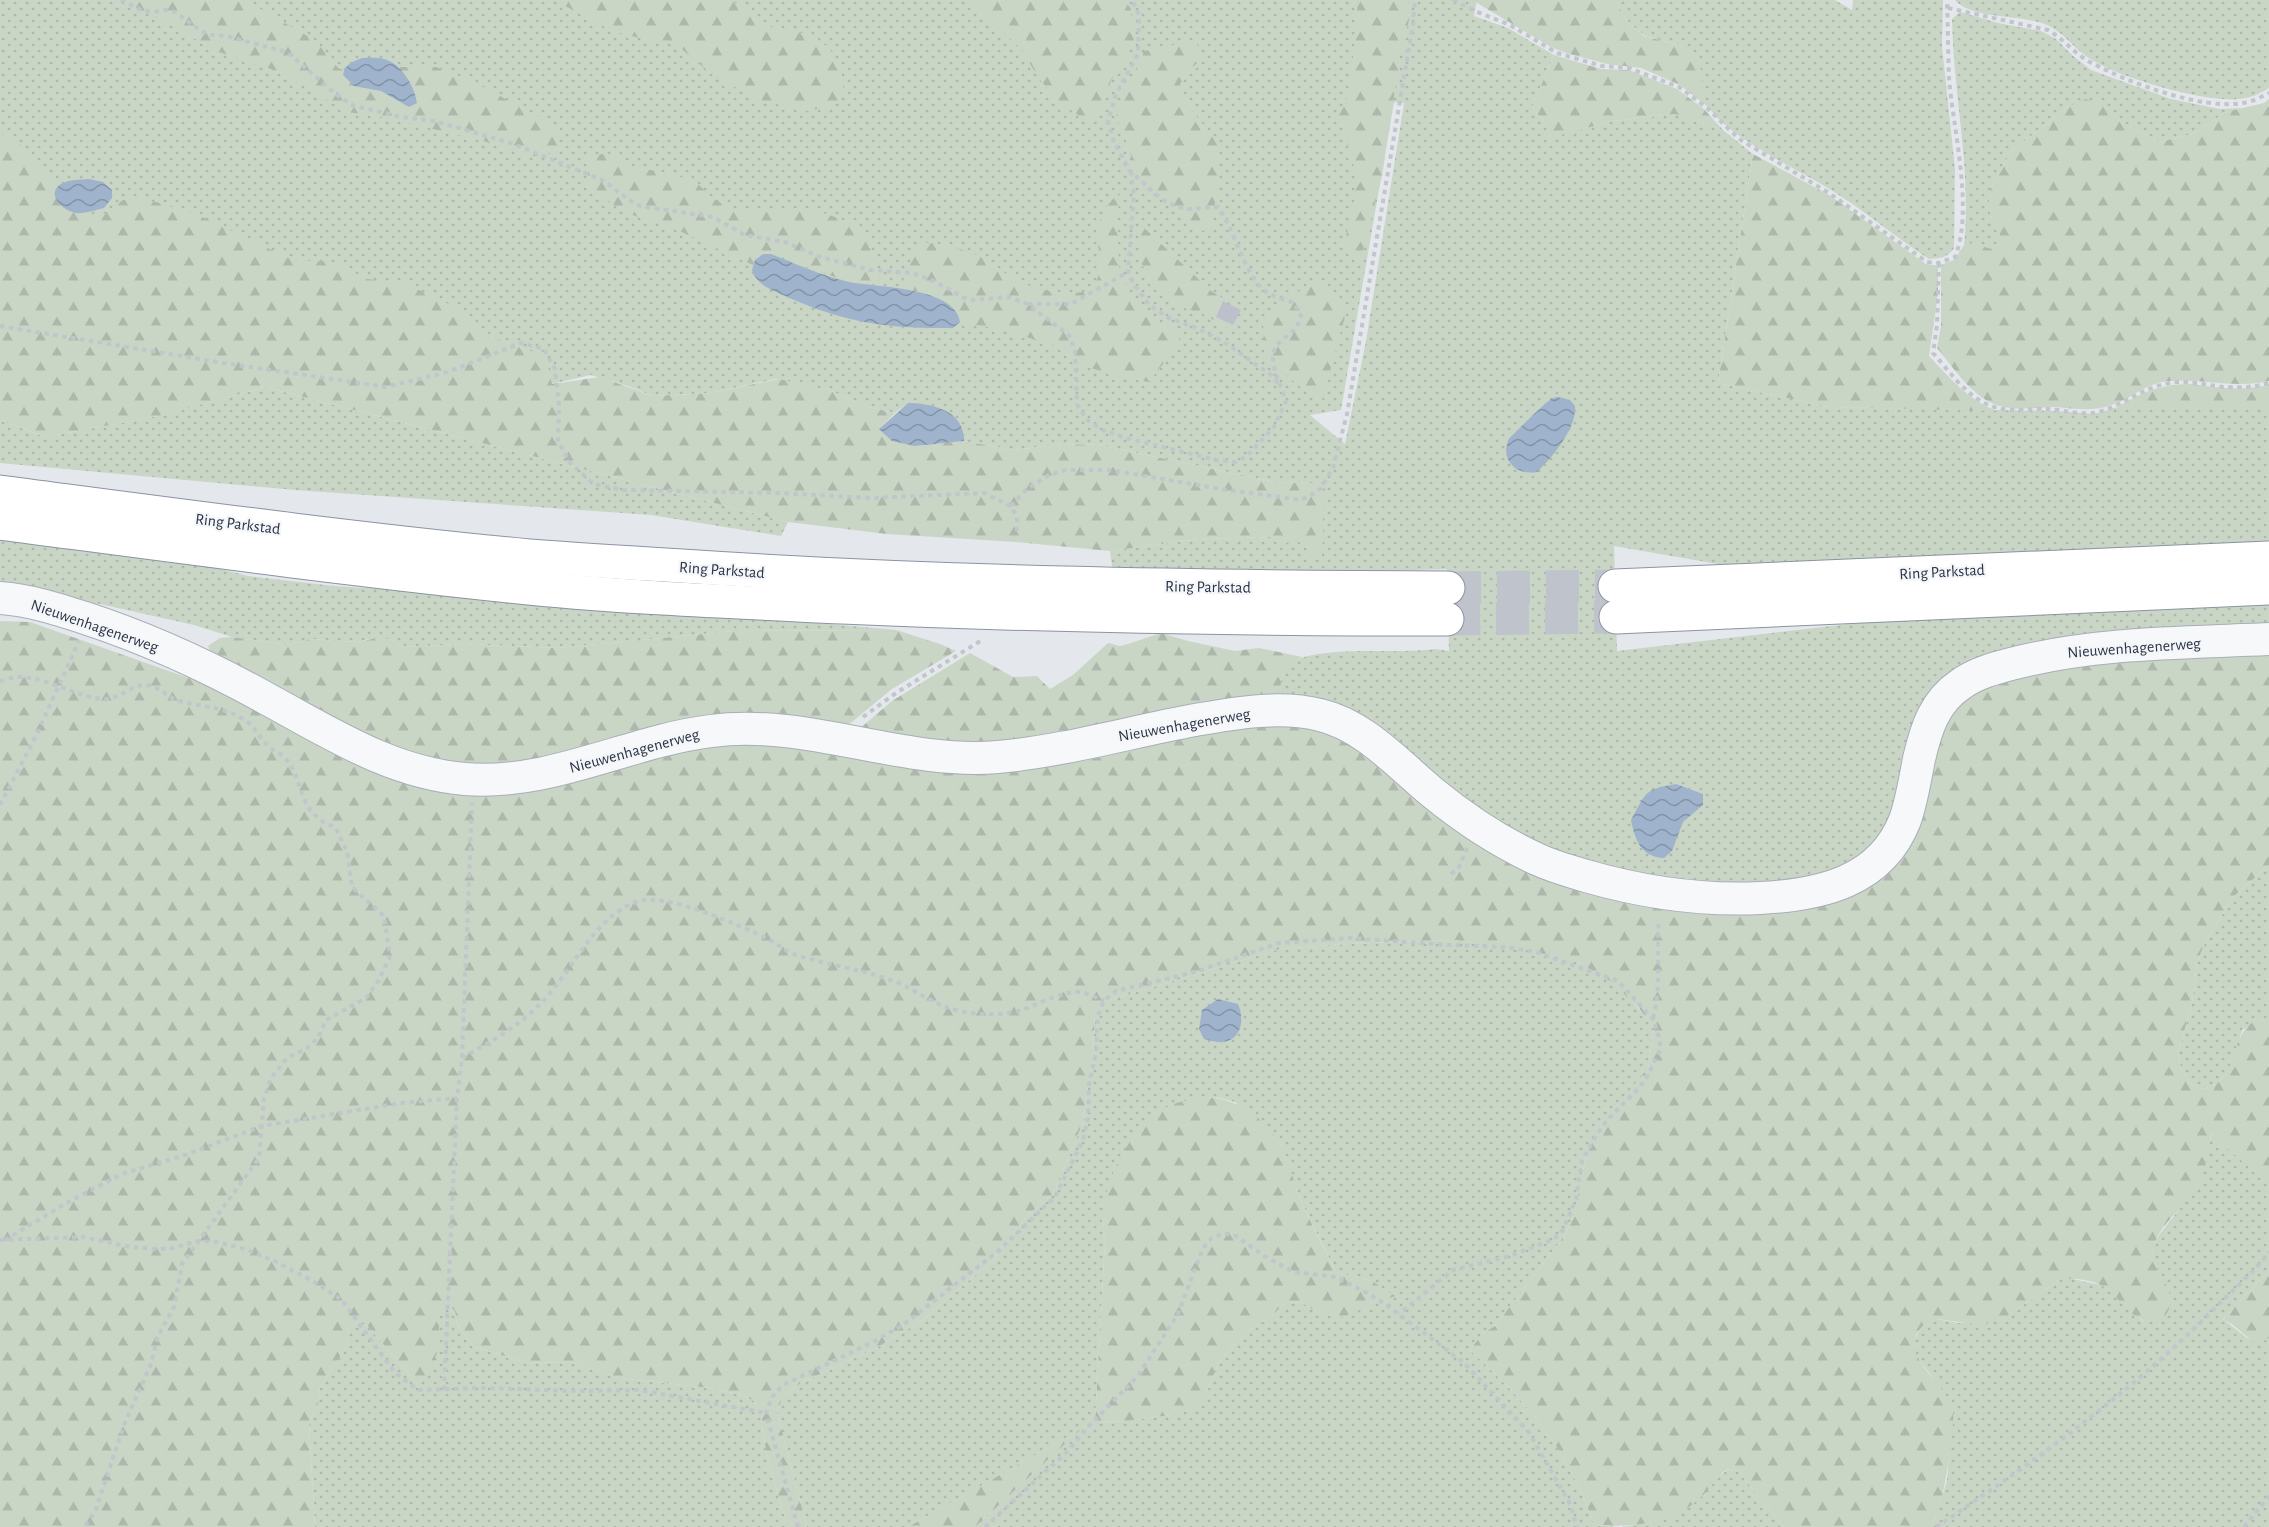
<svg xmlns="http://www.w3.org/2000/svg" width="2269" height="1527" viewBox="0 0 2269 1527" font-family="'Alegreya Sans',sans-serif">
	<defs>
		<pattern id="green-dots" width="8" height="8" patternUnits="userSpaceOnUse" patternTransform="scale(1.5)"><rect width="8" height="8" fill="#c9d6c5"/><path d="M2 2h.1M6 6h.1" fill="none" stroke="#adb8ab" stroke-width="1.8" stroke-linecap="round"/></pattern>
		<pattern id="forest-firs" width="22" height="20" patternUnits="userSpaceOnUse" patternTransform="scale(1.5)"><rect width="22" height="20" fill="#c9d6c5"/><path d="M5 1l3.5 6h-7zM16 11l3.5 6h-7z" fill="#adb8ab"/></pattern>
		<pattern id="water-waves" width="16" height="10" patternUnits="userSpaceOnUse" patternTransform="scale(1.5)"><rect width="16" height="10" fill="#9fb4cc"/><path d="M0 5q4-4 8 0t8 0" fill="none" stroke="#8293a7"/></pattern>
	</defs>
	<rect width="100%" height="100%" fill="#e4e7ec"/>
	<g fill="url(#green-dots)" fill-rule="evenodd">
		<path d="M0,0H1477L1474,16L1508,28L1554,55L1532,107L1546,124L1550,137L1612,121L1675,114L1723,130L1753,154L1718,383L1829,407L2055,411L2094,414L2118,407H2269V545L1747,569L1614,546L1617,651L1892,619L2269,604V631L1886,835L1830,878L1725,889L1559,860L1284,701C1278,687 1281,678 1287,664C1324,644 1390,655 1434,649L1449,651L1447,569L1250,575L1113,573L1110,551L1199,539L1275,537L1310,544L1315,556H1321L1315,483L1275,482L1099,445L1063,444L1013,450L964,441L961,425L908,403L895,413L868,407L831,391L776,379L710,393L653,396L628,386L591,375L551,384L533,352L494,338L479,327L0,222ZM1394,102L1404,103L1366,341L1345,444L1310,415L1341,410Z"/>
		<path d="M1618,0H1835L1852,10L1853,0H1943L1942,46L1955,169L1954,248C1947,258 1941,258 1929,259C1896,238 1865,211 1831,190C1799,170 1730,138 1709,108C1700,95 1701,73 1699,58L1679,45L1645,36L1629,23L1618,5Z"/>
		<path d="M1955,0H2269V88C2260,94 2250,98 2239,99C2205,103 2114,77 2086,56C2072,46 2063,32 2047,25C2023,14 1972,20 1955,0Z"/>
		<path d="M1960,12L1998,23L2041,31L2056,39L2072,55L2091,70L2171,99L2220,109L2245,108L2226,112L2193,134L2160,142L2121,122L2105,106H2069L2011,152L1991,187V217L1996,223L2000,237L1995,247L1991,249L1973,244L1964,245C1972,170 1953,94 1952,19Z"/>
		<polygon points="265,387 788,522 781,536 651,515 295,490 0,463 0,420 45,437 158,416"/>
		<polygon points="0,536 178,558 248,576 334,586 365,588 397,585 896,630 734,631 558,648 465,644 403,647 393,640 369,639 359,642 310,639 288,645 232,637 194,625 100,604 0,593"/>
		<path d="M2269,865V1019H2262L2242,1030C2235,1055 2229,1088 2198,1089L2190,1083L2181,1068L2178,1053L2192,1003L2197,963L2203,947L2232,898Z"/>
		<path d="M1453,940C1494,946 1538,947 1577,962C1609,974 1634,1001 1654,1028L1648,1068L1586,1156L1574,1216L1565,1235L1495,1326L1483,1333L1470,1350C1528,1404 1568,1448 1594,1525L1620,1527H975L1078,1431L908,1527H807L777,1412L783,1396L801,1383L878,1347L920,1322L992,1261L1027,1216L1054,1193L1083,1122L1093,1052L1095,1016L1106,1001L1280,949L1346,944ZM1205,1097L1220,1098L1235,1102L1281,1145L1300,1199L1336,1272L1372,1281L1318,1313L1301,1302L1285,1303L1267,1320L1251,1329L1234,1345L1218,1364L1206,1394L1171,1415L1128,1421L1095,1422L1105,1242L1102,1221L1169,1106Z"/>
		<polygon points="2212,1133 2269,1185 2269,1271 2223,1319 2247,1338 2261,1342 2269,1338 2269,1527 1927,1527 1935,1520 1947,1480 1953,1411 1930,1374 1915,1355 1914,1341 1919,1331 1929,1320 1936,1319 1959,1323 2006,1317 2059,1280 2068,1278 2101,1285 2112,1292 2142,1321 2170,1296 2154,1262 2153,1247 2159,1235 2197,1187"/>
		<polygon points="446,1304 455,1311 457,1324 472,1346 524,1362 574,1363 618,1378 710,1388 742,1395 754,1401 761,1413 763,1435 770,1469 788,1527 315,1527 309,1423 318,1404 320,1387 347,1346 349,1326 364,1322 413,1379 438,1330 439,1317"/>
		<polygon points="1729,1469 1738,1471 1784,1527 1621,1527 1654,1522"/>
	</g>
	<g fill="url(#forest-firs)">
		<polygon points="116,0 245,0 316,41 338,68 344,70 344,75 354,86 381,91 409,107 415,92 398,67 436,67 474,82 559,128 557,152 529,157 487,142 387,118 348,112 280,72 219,52 148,13"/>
		<polygon points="554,0 731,0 776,30 811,34 830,49 841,67 844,93 833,106 806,111 759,100 714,76 672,41 648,40 612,31"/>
		<polygon points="969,0 1124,0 1131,9 1134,39 1127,56 1111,81 1098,117 1114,123 1089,122 1060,103 1040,80 1021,49"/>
		<path d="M1358,0H1407L1411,12L1400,56L1382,176L1359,266L1343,246C1349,226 1356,203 1355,181C1355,160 1346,137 1338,117L1350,91Z"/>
		<polygon points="1472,0 1618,0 1618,5 1629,23 1644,36 1679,45 1700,58 1702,85 1708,107 1680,85 1641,68 1607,64 1566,53 1551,47"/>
		<polygon points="1183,42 1196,42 1203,58 1189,70 1180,84 1186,104 1217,140 1217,189 1211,229 1201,231 1174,210 1136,174 1129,149 1116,117 1122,96 1143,58 1143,51 1163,48"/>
		<polygon points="1554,55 1601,69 1629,70 1677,89 1704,109 1723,130 1675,114 1612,121 1550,138 1546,124 1532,107"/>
		<path d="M2086,99L2106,106L2121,122L2160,142L2193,134L2226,112L2264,103L2269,99V381C2233,389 2203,378 2168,381C2144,384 2134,397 2114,404C2094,412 2076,409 2055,407C2038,407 2017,411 2000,406C1973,399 1954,368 1937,348L1941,325V265L1954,260L1964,245L1973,243L1991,249L1995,247L2000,236L1989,211V200L1991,187L2011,152L2069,106Z"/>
		<polygon points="0,134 10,135 86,211 98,218 123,200 146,199 198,215 293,260 332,262 367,279 404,283 453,306 494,338 533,352 547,361 552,384 600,377 653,396 710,393 779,379 831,391 868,407 895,413 880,428 915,446 964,441 1013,450 1063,444 1099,445 1275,482 1315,483 1325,489 1322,556 1309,557 1309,544 1290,541 1283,545 1275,537 1199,539 1110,551 1016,542 887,534 788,522 265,387 159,416 45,437 0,420"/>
		<polygon points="607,153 631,167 663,172 695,181 712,198 732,209 810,208 843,220 865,233 882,285 849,282 767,253 755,260 753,265 673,228 623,212 588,185 588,157"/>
		<path d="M1753,154L1829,195L1926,264L1938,266V294L1929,356C1950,378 1968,400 1997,411L1829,407L1718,383Z"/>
		<path d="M1130,190L1117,209L1119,266L1131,299L1159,323L1184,330L1172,352L1149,382L1125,378L1084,366L1052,345L1004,330L960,322C958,302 918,289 900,288L918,242C939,243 962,248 981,257C993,262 1002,272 1013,278C1037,291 1062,296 1089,291L1098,278L1100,257L1096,231L1105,208L1115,197Z"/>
		<polygon points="1139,223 1211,291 1241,309 1229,329 1205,315 1170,303 1150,285 1141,261"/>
		<polygon points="1315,282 1348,306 1321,404 1265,358 1263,323 1277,304"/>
		<path d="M2190,384C2217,388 2242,391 2269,385V407H2118C2144,391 2160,385 2190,384Z"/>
		<path d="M0,621L30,622L248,699L378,768L616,764L742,740L865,755L1247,722L1323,726L1553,878L1844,893L1931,751L1962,696L2054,664L2269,648V865L2232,898L2203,947L2197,963L2192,1003L2178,1053L2181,1068L2190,1083L2198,1089C2247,1087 2223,1017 2269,1019V1185L2211,1134C2208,1151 2206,1171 2197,1187C2184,1211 2149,1229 2154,1259C2156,1273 2169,1284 2170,1297C2171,1305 2169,1313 2163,1317C2140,1335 2121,1297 2104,1287C2093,1280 2072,1277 2059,1280L2006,1317L1983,1325L1936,1319C1928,1321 1922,1326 1918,1332C1901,1360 1950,1385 1953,1412C1955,1427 1943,1510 1934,1521C1933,1523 1930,1525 1927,1527H1784L1738,1471L1729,1469L1723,1472C1714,1482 1705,1495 1694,1503C1666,1526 1628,1527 1594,1525C1568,1448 1528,1404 1470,1350L1483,1333L1495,1326L1565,1235L1574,1216L1586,1156L1603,1121L1648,1068L1654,1028L1638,1007L1610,981L1578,962L1528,950L1453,940L1346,944L1280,949L1106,1001L1095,1016L1093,1052L1083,1122L1054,1193L1027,1216L992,1261L920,1322L878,1347L801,1383L783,1396L777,1412L807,1527H788L770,1469L763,1435L761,1413L754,1401L742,1395L710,1388L618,1378L574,1363L524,1362L472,1346L457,1324L455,1311L447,1304L439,1317V1347L428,1377L413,1379L364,1322L349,1326L347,1346L320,1387L318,1404L309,1423L315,1527H0Z"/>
		<polygon points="896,630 940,644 956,651 892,689 847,726 522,766 455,767 401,750 212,656 208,646 220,638 232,637 288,645 310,639 359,642 380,637 393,640 403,647 465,644 558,648 734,631"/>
		<path d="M1161,633L1188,641L1235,651L1259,648L1302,657L1287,664C1281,678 1278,687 1284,701L998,748L858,730L892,701L970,653L1013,677L1037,676L1050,689L1073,675L1108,643L1120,646L1128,644Z"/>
		<path d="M1205,1097C1238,1098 1263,1117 1280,1144C1290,1161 1293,1183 1301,1201C1312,1225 1324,1248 1336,1272L1372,1281L1395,1296L1340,1318L1318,1313L1301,1302L1285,1303L1267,1320L1251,1329L1234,1345L1218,1364L1206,1394L1194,1408L1171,1415L1128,1421L1095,1422L1105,1242C1104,1235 1102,1227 1102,1219C1105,1177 1130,1126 1169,1106C1180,1101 1193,1099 1205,1097Z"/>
		<polygon points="2269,1271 2269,1338 2261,1342 2253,1342 2233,1325 2223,1319"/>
		<polygon points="1081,1429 975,1527 908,1527"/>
	</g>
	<g fill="url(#water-waves)">
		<path d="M362,58C370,58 379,57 387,60C402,65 415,87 417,103L409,107L381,91L354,86L343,75C345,64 352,62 362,58Z"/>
		<path d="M89,179L103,182L112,190V198L104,208C96,210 84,214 76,213C63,211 45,194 61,184C69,179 80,180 89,179Z"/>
		<path d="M763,254H771C796,264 823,276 849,282C875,287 956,287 960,322L953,328C889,329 846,323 787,297C773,290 757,286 752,270L755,260Z"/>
		<path d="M1558,397L1570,400L1575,406C1577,428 1552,458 1537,472C1517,476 1499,460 1509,439C1511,436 1546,402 1550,400C1552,398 1556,397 1558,397Z"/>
		<path d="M908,403C926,403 953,408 961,426C963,430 964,437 964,441L915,446L892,441L879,429Z"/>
		<path d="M1676,784L1703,794V805L1683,822L1672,851L1664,858C1641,857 1635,840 1631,820C1646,793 1644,789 1676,784Z"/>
		<path d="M1218,999L1238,1004C1244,1018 1243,1039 1223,1042C1217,1043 1210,1040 1204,1039L1199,1029L1202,1010Z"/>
	</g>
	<polygon fill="#bbc0ca" points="1223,301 1241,310 1233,325 1216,317"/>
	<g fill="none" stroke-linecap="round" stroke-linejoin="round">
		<g stroke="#bfc3cb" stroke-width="33" stroke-dasharray="33 16" stroke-linecap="butt">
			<polyline points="1448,588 1615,586"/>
			<polyline points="1447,619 1616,617"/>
		</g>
		<g stroke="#a9aeb7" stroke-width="34">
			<path id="minor" d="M0,598C29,600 57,609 85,618C149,639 210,667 269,700C332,734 392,773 465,779C551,786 629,741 711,731C807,718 901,765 998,757C1064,751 1130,732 1195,720C1235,713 1280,705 1320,715C1364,725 1399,765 1433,793C1465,819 1501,843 1539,860C1554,867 1570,871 1586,876C1642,892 1702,901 1760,898C1820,895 1881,882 1905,820C1912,800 1915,779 1919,759C1926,729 1934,702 1961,684C1977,672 2000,667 2019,662C2101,642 2185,643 2269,639"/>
		</g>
		<g stroke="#8b94a3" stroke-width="35">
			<g id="highway">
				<path d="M0,492C176,515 352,539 529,556C580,560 631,563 682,566C937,583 1192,587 1448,588"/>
				<path d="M0,523C176,546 352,570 529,588C632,598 737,602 842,607C1043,616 1245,619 1447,619"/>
				<polyline points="1615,586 2269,558"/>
				<polyline points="1616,617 2269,588"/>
			</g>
		</g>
		<g stroke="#c2c5cb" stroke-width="4" stroke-dasharray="4.5 4.5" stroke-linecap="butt">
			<path d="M121,0L141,10L152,12L166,10L175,12L201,31L210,35L226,36L287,52L337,95L354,106L402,117L434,121L511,143L602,180C615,188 625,199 640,206L713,217L745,235L785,242L820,257L871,270L912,273L934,281L964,298L973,300L1009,297L1027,304L1069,335L1075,351L1077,404L1087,420L1103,430L1126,438L1216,460L1235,462L1247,456L1274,427L1286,401C1281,383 1262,356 1282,340C1292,332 1297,329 1301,316L1294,303C1285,299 1271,297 1264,290C1243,272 1235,230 1218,207L1188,209L1177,207L1160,198L1130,171L1114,142L1108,121L1116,94L1138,54L1139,15L1132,0"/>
			<path d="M1453,0L1475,11L1510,25L1557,53L1602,66L1629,68L1679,87L1707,108L1739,139L1829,193L1927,262L1939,263L1955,257C1974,210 1953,129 1949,78C1948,53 1948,26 1947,0"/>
			<path d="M1948,8L2048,30C2064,39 2075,55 2092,63C2129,83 2201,110 2243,103C2252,102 2261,97 2269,93"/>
			<polyline points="1131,171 1134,195 1128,272 1135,286 1149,305 1169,318 1199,329 1227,344 1270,374 1278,383"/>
			<path d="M1939,263L1937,325L1933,353C1951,373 1970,402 1998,408C2013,412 2032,408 2048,409C2063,410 2083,416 2098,412C2122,406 2140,389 2165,384C2184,379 2205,385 2224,387C2239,388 2254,387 2269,383"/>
			<polyline points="1028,304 1071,304 1128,272"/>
			<polyline points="0,326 224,363 386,387 448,372 521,343 544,349 555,369 559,405 558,441 570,463 594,484 622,490 781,493 872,498 984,493 1011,506 1017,517 1017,531"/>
			<polyline points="1011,506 1027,489 1049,475 1066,470 1110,470 1221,489 1301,500 1315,493 1321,488 1333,468 1347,414 1413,24 1415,0"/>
			<path d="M0,681C7,680 15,676 22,677C50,679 75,696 102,699C118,701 132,684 145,685C158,685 165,696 177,700C199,707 223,706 243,719C255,726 259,737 268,746C272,750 278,752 283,756C306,777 294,813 335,827L347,851L352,887L384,916L390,956L379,980L366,998L326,1020L318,1038L307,1048L287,1058L271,1078L264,1099L259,1158L182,1264L174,1307L158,1336L151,1364L124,1425L95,1512L84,1527"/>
			<polyline points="863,717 896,693 982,640"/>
			<polyline points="0,805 35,738 79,641"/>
			<polyline points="1451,874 1459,867 1467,848"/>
			<path d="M1653,1018C1662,984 1656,953 1659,919"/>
			<path d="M462,1058C489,1043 519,1026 540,1004C572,973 595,914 639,901C666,893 739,925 764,937C775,942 785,951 796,955C831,966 868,970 901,984C916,991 930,1001 946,1007C968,1015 999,1017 1022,1010C1039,1004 1059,992 1078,992C1087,992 1096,998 1104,1001"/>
			<polyline points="0,1240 83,1237 131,1247 155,1249 174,1248 197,1241 217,1242 245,1249 277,1262 316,1283 342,1300 395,1373 418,1390 483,1388 578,1391 639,1390 766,1413"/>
			<polyline points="5,1240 70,1201 122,1174 188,1154 262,1126 401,1103 457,1098"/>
			<polyline points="444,1390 457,1098 462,1058 472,803"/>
			<polyline points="798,1527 766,1413 772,1397 783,1385 873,1342 903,1325 997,1252 1055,1197 1083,1140 1088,1118 1089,1085 1096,1052 1098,1015 1104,1001 1116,991 1195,972 1279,943 1352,938 1446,945 1505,947 1536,952 1618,981 1653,1019 1660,1040 1660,1050 1647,1077 1639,1088 1608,1119 1595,1137 1582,1161 1576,1199 1563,1230 1554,1239 1510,1256 1453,1270 1399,1314"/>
			<polyline points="985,1527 1067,1452 1088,1427 1137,1377 1178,1314 1203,1248 1212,1238 1224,1233 1236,1236 1264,1256 1294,1272 1336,1277 1367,1293 1385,1304 1463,1362 1528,1431 1570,1504 1577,1527"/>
			<path d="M1936,1527C2034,1462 2132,1392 2215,1308C2233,1290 2253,1273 2269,1252"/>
			<polyline points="2244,1527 2269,1496"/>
		</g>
		<use href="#minor" stroke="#f7f8fa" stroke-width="32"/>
		<use href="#highway" stroke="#fff" stroke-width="33"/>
	</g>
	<g text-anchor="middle" stroke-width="4.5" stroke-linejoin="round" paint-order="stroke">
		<g font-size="16" fill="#2b3445" stroke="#f4f6f9">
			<text transform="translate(238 523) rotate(7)" y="6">Ring Parkstad</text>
			<text transform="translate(722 569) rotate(4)" y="6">Ring Parkstad</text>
			<text transform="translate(1942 571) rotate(-3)" y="6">Ring Parkstad</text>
			<text transform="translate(1208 586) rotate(1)" y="6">Ring Parkstad</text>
			<text transform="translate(95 625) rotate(19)" y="6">Nieuwenhagenerweg</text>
			<text transform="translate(2134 647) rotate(-4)" y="6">Nieuwenhagenerweg</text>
			<text transform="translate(1184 724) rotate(-10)" y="6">Nieuwenhagenerweg</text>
			<text transform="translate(634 750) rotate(-15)" y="6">Nieuwenhagenerweg</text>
		</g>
	</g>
</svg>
